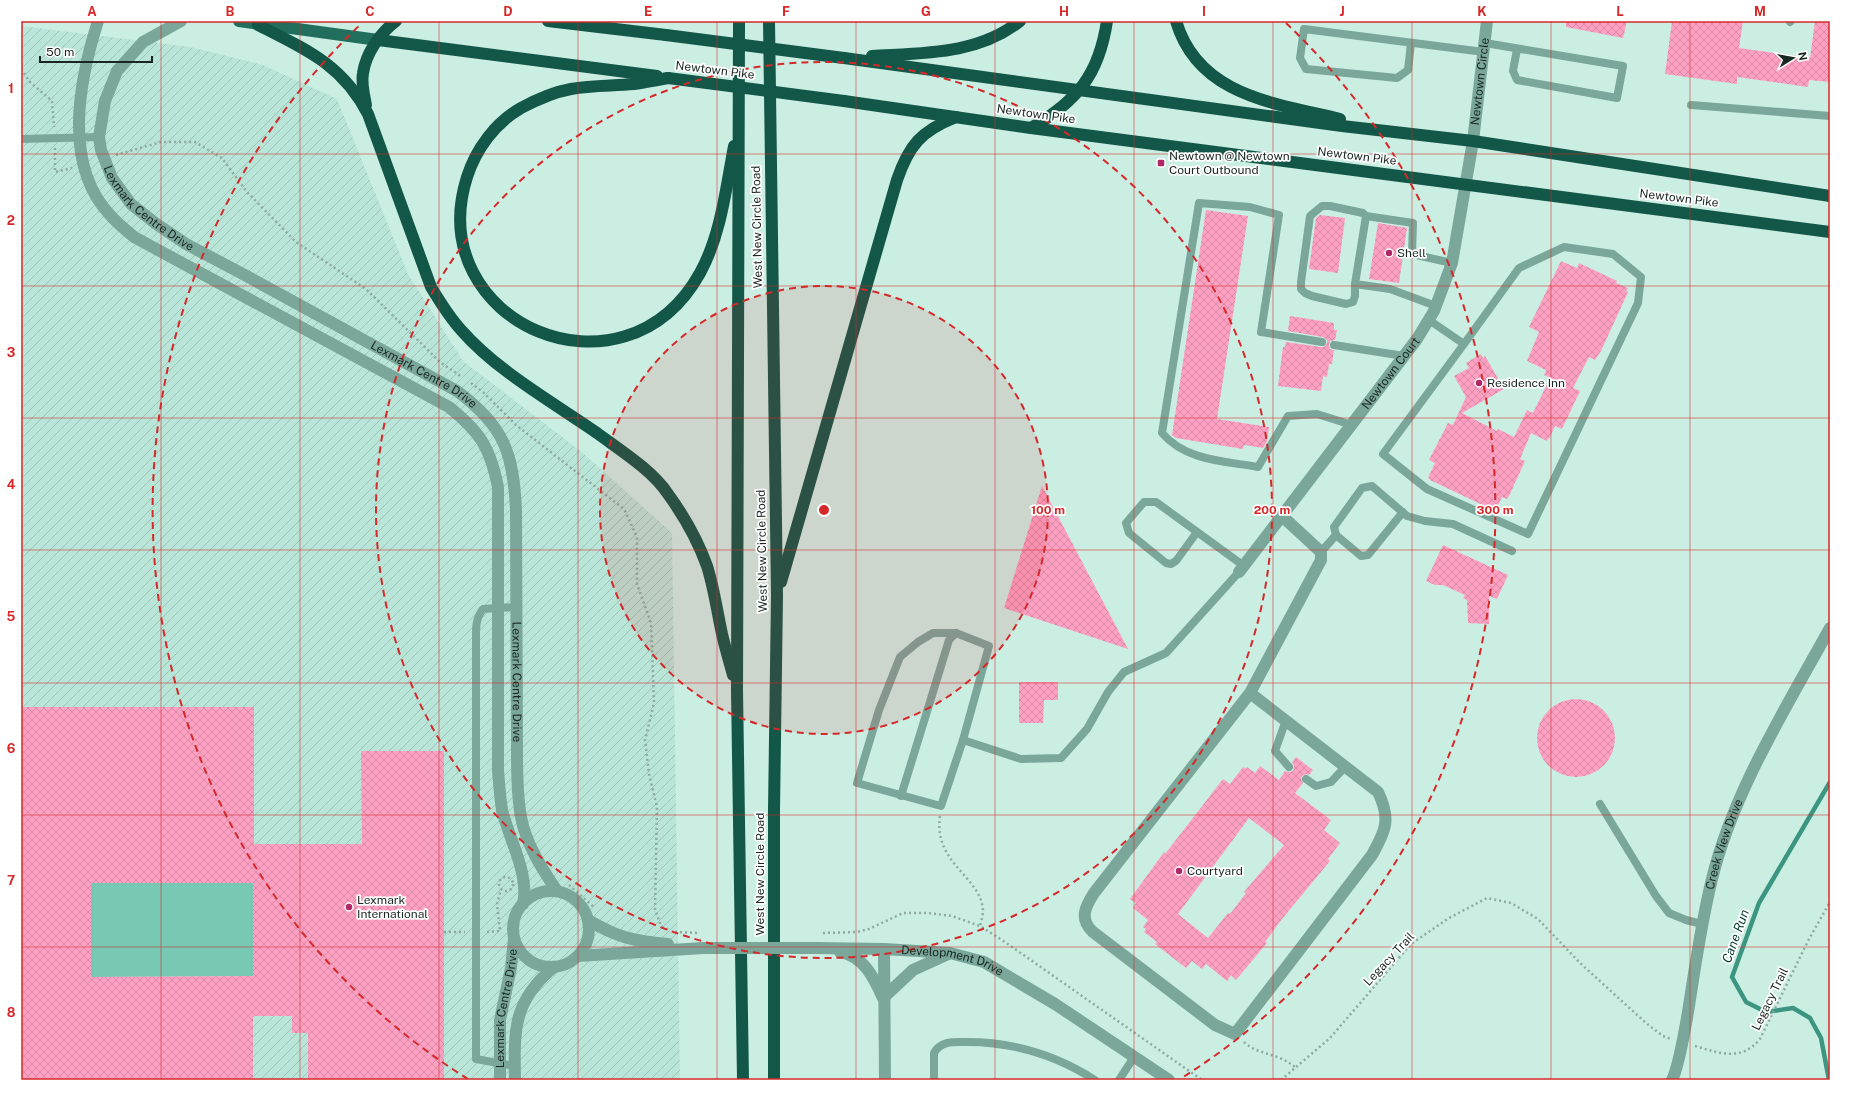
<svg xmlns="http://www.w3.org/2000/svg" width="1851" height="1101" viewBox="0 0 1851 1101" font-family="'Public Sans',sans-serif">
	<defs>
		<pattern id="industrial-furrows" width="10" height="10" patternUnits="userSpaceOnUse"><rect width="10" height="10" fill="#b8e5d7"/><path d="M-1 1l2-2M0 10L10 0M9 11l2-2" fill="none" stroke="#9ec4b8"/></pattern>
		<pattern id="building-cross-hatch" width="8" height="8" patternUnits="userSpaceOnUse"><rect width="8" height="8" fill="#fea0c1"/><path d="M0 0l8 8M0 8l8-8" fill="none" stroke="#d98aa6"/></pattern>
	</defs>
	<rect width="100%" height="100%" fill="#cbeee3"/>
	<polygon fill="url(#industrial-furrows)" points="21,26 190,47 263,65 337,99 408,274 463,361 583,453 672,533 680,1080 21,1080"/>
	<polygon fill="#77c9b3" points="91,883 253,883 253,976 91,977"/>
	<g fill="none" stroke-linecap="round" stroke-linejoin="round">
		<polyline stroke="#3c9580" stroke-width="4.5" points="1829,1080 1821,1038 1810,1018 1793,1008 1766,1012 1746,1002 1732,977 1759,903 1830,782"/>
	</g>
	<g fill="url(#building-cross-hatch)" fill-rule="evenodd">
		<polygon points="1566,21 1627,21 1623,38 1566,27"/>
		<polygon points="1672,21 1743,21 1739,48 1810,58 1815,21 1830,21 1830,82 1809,80 1808,87 1737,77 1737,84 1665,74"/>
		<polygon points="1206,210 1248,216 1217,419 1269,427 1267,441 1263,448 1244,445 1243,449 1176,438 1172,435"/>
		<polygon points="1320,215 1345,218 1338,273 1309,269 1316,218"/>
		<polygon points="1378,223 1407,228 1399,283 1369,279"/>
		<polygon points="1561,261 1577,268 1579,263 1617,281 1616,283 1628,288 1626,291 1628,292 1601,351 1595,360 1589,357 1573,388 1580,391 1562,429 1555,426 1549,439 1548,438 1547,441 1531,433 1520,459 1525,461 1509,496 1507,499 1502,497 1496,510 1493,510 1430,480 1430,479 1428,478 1435,463 1429,460 1448,423 1453,425 1466,397 1454,376 1469,368 1466,363 1481,354 1483,358 1485,356 1504,389 1462,413 1497,431 1498,429 1514,437 1527,410 1533,413 1550,378 1544,375 1546,370 1527,361 1539,332 1529,327"/>
		<polygon points="1290,316 1334,323 1334,330 1337,330 1335,340 1330,341 1329,345 1330,349 1334,350 1332,364 1329,364 1327,377 1323,376 1321,391 1278,386 1283,347 1285,347 1286,342 1321,347 1324,347 1327,343 1327,340 1323,337 1288,331"/>
		<polygon points="1042,486 1128,649 1004,608"/>
		<polygon points="1443,545 1508,575 1497,599 1489,596 1489,624 1468,623 1467,600 1463,598 1465,595 1443,585 1435,585 1426,581"/>
		<polygon points="1019,682 1058,682 1058,700 1044,700 1043,723 1019,723"/>
		<circle cx="1576" cy="738" r="39"/>
		<path d="M21,707H254V844H362L361,751H444V1080H308V1033H292V1016H253V1080H21ZM91,883H253V976L91,977Z"/>
		<path d="M1296,757L1313,770L1309,775L1306,774L1302,776L1301,779L1303,783L1295,793L1331,820L1324,830L1340,843L1328,859L1330,861L1282,919L1265,942L1267,943L1236,980L1231,975L1227,981L1206,964L1202,969L1192,961L1186,968L1155,944L1157,942L1144,932L1146,929L1143,927L1148,920L1133,908L1136,903L1130,899L1164,852L1165,854L1223,779L1230,784L1243,767L1246,769L1247,767L1255,773L1260,766L1279,780L1285,771L1290,772L1293,771L1294,766L1292,762ZM1249,818L1284,845L1244,892L1246,893L1230,914L1228,913L1208,938L1178,914Z"/>
	</g>
	<g fill="none" stroke-linecap="round" stroke-linejoin="round">
		<g stroke="#8ea9a1" stroke-width="2.5" stroke-dasharray="2 3" stroke-linecap="butt">
			<polyline points="21,69 30,82 52,101 54,127"/>
			<polyline points="55,148 55,172 72,168"/>
			<polyline points="116,155 161,142 195,142 222,158 247,192 296,242 366,289 440,362 462,377"/>
			<polyline points="471,383 483,392 516,425 624,509 637,537 637,584 651,623 654,703 645,740 649,774 657,807 655,909 661,926 669,930"/>
			<path d="M940,816C933,864 982,877 983,911C983,916 981,921 980,926"/>
			<circle cx="506" cy="884" r="7"/>
			<polyline points="569,885 595,908"/>
			<polyline points="444,932 465,932"/>
			<polyline points="487,932 500,931 497,904 501,889"/>
			<polyline points="675,932 700,933"/>
			<polyline points="823,933 857,932 869,929 903,913 928,913 952,916 980,926 1005,942 1202,1080"/>
			<path d="M1244,1042C1259,1056 1278,1052 1296,1068"/>
			<path d="M1695,1046C1719,1053 1741,1062 1760,1039L1809,939L1830,902"/>
			<polyline points="1281,1080 1330,1038 1411,944 1449,918 1487,898 1511,903 1538,919 1580,963 1646,1023 1663,1036 1671,1039"/>
		</g>
		<g stroke="#7aa79a" stroke-width="8">
			<polyline points="1790,22 1791,21"/>
			<polyline points="1411,43 1408,70 1397,78 1306,69 1300,58 1304,29 1484,52"/>
			<polyline points="1485,43 1623,66 1617,98 1517,80 1513,71 1517,49"/>
			<polyline points="1691,105 1830,116"/>
			<polyline points="21,139 99,137"/>
			<polyline points="1355,284 1355,296 1353,302 1346,304 1312,296 1305,293 1301,289 1301,282 1310,216 1322,206 1330,206 1363,213 1366,216"/>
			<polyline points="1436,306 1390,289 1355,284 1366,216 1413,223 1412,254 1452,263"/>
			<polyline points="1429,320 1464,344 1519,268 1564,247 1613,254 1641,277 1638,303 1528,534 1427,489 1383,454 1464,344"/>
			<path d="M1322,342L1261,332L1279,215L1250,207L1199,203L1162,433C1186,461 1224,461 1258,467L1288,416L1317,414L1352,425"/>
			<polyline points="1334,345 1404,356"/>
			<polyline points="1403,512 1368,555 1361,556 1336,535 1334,527 1362,488 1372,486 1407,516 1425,521 1453,524 1512,551"/>
			<polyline points="1197,532 1176,561 1171,564 1166,563 1129,533 1126,523 1144,502 1156,502 1244,566"/>
			<polyline points="1321,552 1336,535"/>
			<polygon points="933,633 956,633 989,646 963,740 941,806 857,783 879,710 900,657 918,642"/>
			<polyline points="1286,720 1275,751 1289,767"/>
			<polyline points="963,740 1021,759 1061,758 1087,729 1108,692 1124,672 1166,653 1239,572"/>
			<polyline points="1306,779 1316,786 1331,782 1346,766"/>
			<polyline points="901,796 949,640 956,633"/>
			<polyline points="1600,804 1656,896 1669,913 1686,920 1702,924"/>
			<path d="M514,1066L476,1059V641C476,630 475,619 483,609L516,607"/>
			<path d="M934,1080V1053C941,1040 955,1042 967,1042C1013,1042 1056,1055 1095,1080"/>
			<polyline points="1119,1080 1134,1057"/>
		</g>
		<g stroke="#7aa79a" stroke-width="12">
			<path d="M98,21C79,81 62,165 111,216C118,224 126,230 134,237L449,407C480,432 490,447 498,487V770C499,783 500,797 502,810C509,839 530,875 523,904"/>
			<path id="s1" d="M181,21L143,42L117,71L105,101L99,137L101,150L112,178L131,204L155,223L186,244L241,273L457,391C504,426 513,452 516,509L517,753C517,774 517,796 521,817C526,844 542,869 557,891"/>
			<path id="s2" d="M1239,572L1417,339L1434,311L1452,263L1473,141L1487,21"/>
			<path d="M1250,693L1378,792C1391,819 1386,830 1372,855L1235,1034L1215,1025L1093,932C1079,919 1085,907 1094,893L1250,693L1321,560V552L1282,516"/>
			<circle cx="551" cy="929" r="38"/>
			<path d="M588,920C618,938 634,941 668,944"/>
			<path id="s3" d="M817,948L884,949L950,953L984,962L1055,1004L1169,1080"/>
			<polyline points="884,949 885,1080"/>
			<path d="M840,952C864,956 874,978 883,998L913,970L948,954"/>
			<polyline points="578,956 703,948"/>
			<path id="s4" d="M500,1080V1020L511,968L514,939"/>
			<path d="M515,1080C514,1029 513,1001 554,967"/>
			<path id="s5" d="M1672,1080C1679,1066 1685,1029 1688,1012C1695,968 1701,923 1712,879C1733,792 1787,706 1830,628"/>
		</g>
		<polyline stroke="#216e5d" stroke-width="12" points="239,21 378,40"/>
		<g stroke="#135748" stroke-width="12">
			<polyline points="548,21 666,35"/>
			<polyline points="739,21 737,691 743,1080"/>
			<polyline points="769,21 777,595 774,810 774,1080"/>
			<path d="M1176,21C1198,96 1275,103 1340,119"/>
			<path d="M258,25C305,49 342,64 368,114L431,287C440,302 450,318 462,331C497,371 554,403 597,433C620,450 652,470 668,494C684,516 698,541 707,566C714,588 717,611 722,634C725,647 729,661 733,675"/>
			<polyline points="378,40 657,76"/>
			<path d="M872,56C922,53 978,55 1020,21"/>
			<polyline points="844,58 1342,126 1473,141 1830,196"/>
			<path d="M668,78C657,80 646,82 634,84C613,86 592,85 571,89C554,92 536,100 521,108C495,123 476,149 467,177C421,323 624,410 700,273C721,235 726,188 734,146"/>
			<polyline points="844,101 1031,128 1830,232"/>
			<path d="M366,105C364,95 361,83 363,73C366,53 380,33 396,21"/>
			<path d="M1031,128C1077,101 1099,75 1107,21"/>
			<path d="M781,582L897,180C909,145 921,131 956,117"/>
		</g>
		<polyline stroke="#7aa79a" stroke-width="12" points="703,948 817,948"/>
		<g stroke="#135748" stroke-width="12">
			<polyline points="666,35 844,58"/>
			<polyline points="668,78 844,101"/>
		</g>
	</g>
	<path fill="none" stroke="#d62828" stroke-width="1" stroke-opacity="0.55" d="M161,21V1080M300,21V1080M439,21V1080M578,21V1080M717,21V1080M856,21V1080M995,21V1080M1134,21V1080M1273,21V1080M1412,21V1080M1551,21V1080M1690,21V1080M21,154H1830M21,286H1830M21,418H1830M21,550H1830M21,683H1830M21,815H1830M21,947H1830"/>
	<circle cx="824" cy="510" r="224" fill="#d62828" fill-opacity=".12"/>
	<g fill="none" stroke="#d62828" stroke-width="2" stroke-dasharray="7 5">
		<circle cx="824" cy="510" r="224"/>
		<circle cx="824" cy="510" r="448"/>
		<path d="M468 1079A671 671 0 0 1 362 23M1286 23A671 671 0 0 1 1180 1079"/>
	</g>
	<g fill="#b02768" stroke="#fff" stroke-width="1.5">
		<rect x="1157" y="159" width="8" height="8" rx="2"/>
		<circle cx="1389" cy="253" r="4"/>
		<circle cx="1479" cy="383" r="4"/>
		<circle cx="1179" cy="871" r="4"/>
		<circle cx="349" cy="907" r="4"/>
	</g>
	<g text-anchor="middle" stroke-width="3.5" stroke-linejoin="round" paint-order="stroke">
		<g font-size="12" fill="#192622" stroke="#fff">
			<text transform="translate(715 70) rotate(7)" y="4">Newtown Pike</text>
			<text dy="4" stroke="none"><textPath href="#s2" startOffset="561">Newtown Circle</textPath></text>
			<text transform="translate(1036 114) rotate(8)" y="4">Newtown Pike</text>
			<text transform="translate(1357 156) rotate(7)" y="4">Newtown Pike</text>
			<text transform="translate(1679 198) rotate(7)" y="4">Newtown Pike</text>
			<text dy="4" stroke="none"><textPath href="#s1" startOffset="242">Lexmark Centre Drive</textPath></text>
			<text transform="translate(757 227) rotate(-91)" y="4">West New Circle Road</text>
			<text dy="4" stroke="none"><textPath href="#s2" startOffset="250">Newtown Court</textPath></text>
			<text dy="4" stroke="none"><textPath href="#s1" startOffset="566">Lexmark Centre Drive</textPath></text>
			<text transform="translate(762 551) rotate(-91)" y="4">West New Circle Road</text>
			<text dy="4" stroke="none"><textPath href="#s1" startOffset="914">Lexmark Centre Drive</textPath></text>
			<text dy="4" stroke="none"><textPath href="#s5" startOffset="242">Creek View Drive</textPath></text>
			<text transform="translate(760 874) rotate(-90)" y="4">West New Circle Road</text>
			<text transform="translate(1389 959) rotate(-47)" y="4">Legacy Trail</text>
			<text dy="4" stroke="none"><textPath href="#s3" startOffset="137">Development Drive</textPath></text>
			<text transform="translate(1770 999) rotate(-64)" y="4">Legacy Trail</text>
			<text dy="4" stroke="none"><textPath href="#s4" startOffset="72">Lexmark Centre Drive</textPath></text>
		</g>
		<g font-size="12" fill="#192622" stroke="#fff" text-anchor="start">
			<text x="1169" y="160">Newtown @ Newtown<tspan x="1169" dy="14">Court Outbound</tspan></text>
			<text x="1397" y="257">Shell</text>
			<text x="1487" y="387">Residence Inn</text>
			<text x="1187" y="875">Courtyard</text>
			<text x="357" y="904">Lexmark<tspan x="357" dy="14">International</tspan></text>
		</g>
		<g font-size="13" font-style="italic" fill="#023c30" stroke="#fff">
			<text transform="translate(1735 936) rotate(-70)" y="5">Cane Run</text>
		</g>
	</g>
	<circle cx="824" cy="510" r="6" fill="#d62828" stroke="#fff" stroke-width="2"/>
	<g font-size="12" text-anchor="middle" font-weight="bold" fill="#d62828" stroke="#fff" stroke-width="3.5" stroke-linejoin="round" paint-order="stroke">
		<text x="1048" y="514">100 m</text>
		<text x="1272" y="514">200 m</text>
		<text x="1495" y="514">300 m</text>
	</g>
	<rect width="1851" height="1101" fill="none" stroke="#ffffff" stroke-width="44"/>
	<g transform="translate(1793 58) rotate(79)" stroke="#ffffff" stroke-width="3" paint-order="stroke">
	<path d="M0-3L7 15L0 10L-7 15Z" fill="#192622"/>
	<text y="-6" font-size="11" font-weight="bold" text-anchor="middle" fill="#192622">N</text>
	</g>
	<path d="M40 56v6h112v-6" fill="none" stroke="#192622" stroke-width="2"/>
	<text x="46" y="56" font-size="12" fill="#192622" stroke="#ffffff" stroke-width="3" paint-order="stroke">50 m</text>
	<rect x="22" y="22" width="1807" height="1057" fill="none" stroke="#d62828" stroke-width="1.5"/>
	<g font-size="13" text-anchor="middle" font-weight="bold" fill="#d62828">
		<text x="92" y="16">A</text>
		<text x="230" y="16">B</text>
		<text x="370" y="16">C</text>
		<text x="508" y="16">D</text>
		<text x="648" y="16">E</text>
		<text x="786" y="16">F</text>
		<text x="926" y="16">G</text>
		<text x="1064" y="16">H</text>
		<text x="1204" y="16">I</text>
		<text x="1342" y="16">J</text>
		<text x="1482" y="16">K</text>
		<text x="1620" y="16">L</text>
		<text x="1760" y="16">M</text>
		<text x="11" y="93">1</text>
		<text x="11" y="225">2</text>
		<text x="11" y="357">3</text>
		<text x="11" y="489">4</text>
		<text x="11" y="621">5</text>
		<text x="11" y="753">6</text>
		<text x="11" y="885">7</text>
		<text x="11" y="1017">8</text>
	</g>
</svg>
